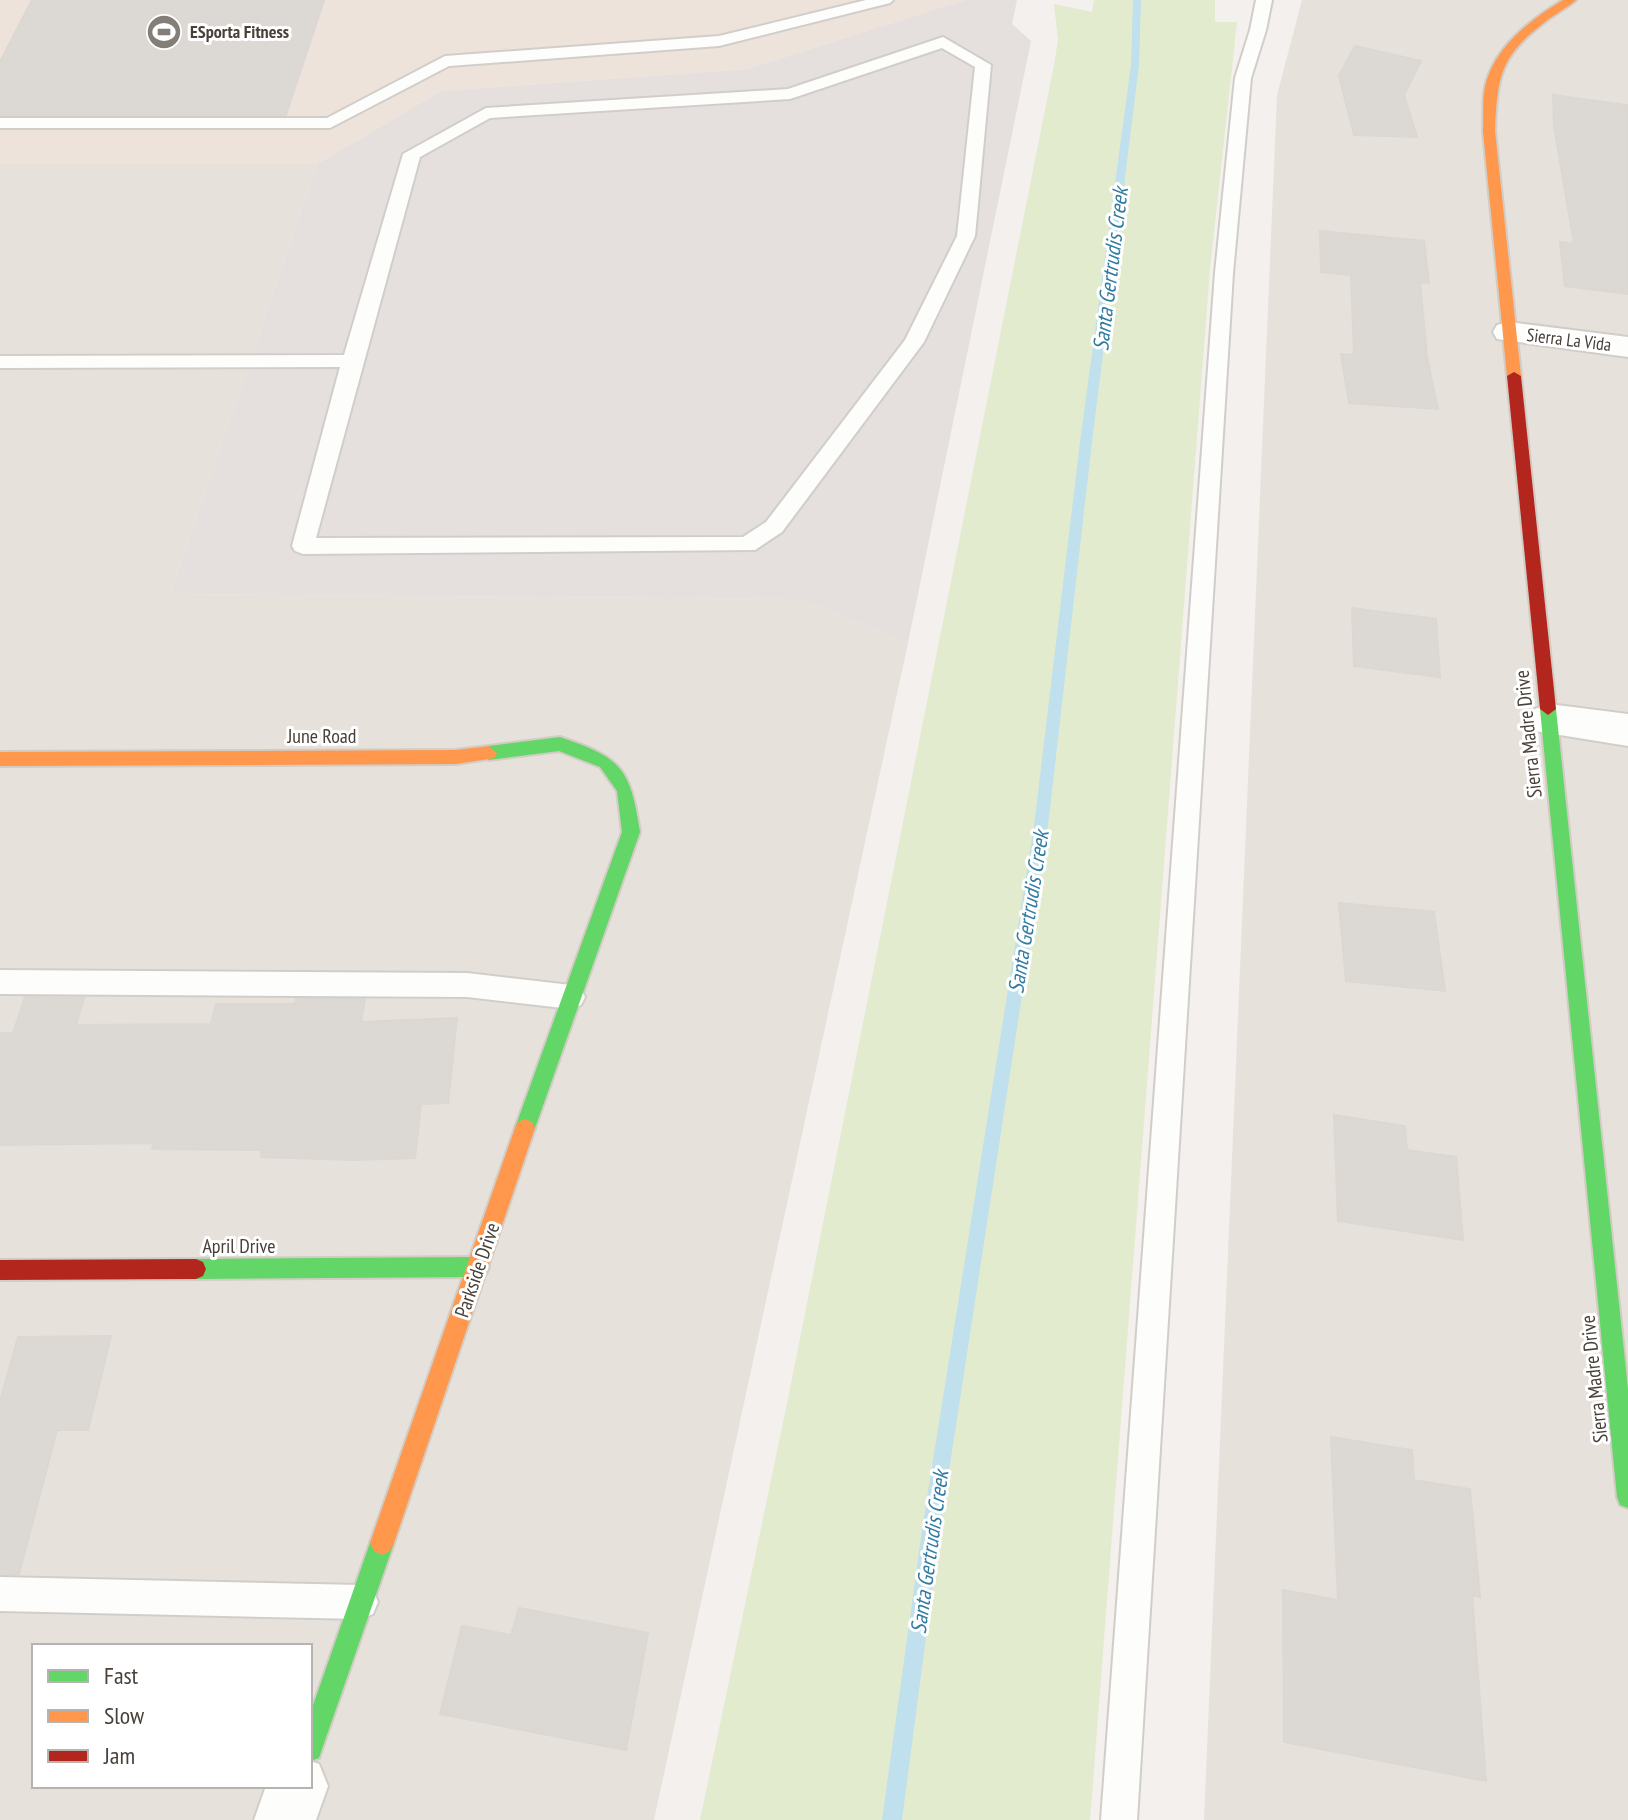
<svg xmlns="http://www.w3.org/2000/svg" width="1628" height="1820" viewBox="0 0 1628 1820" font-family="'PT Sans Narrow',sans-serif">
	<rect width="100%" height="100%" fill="#f3f0ed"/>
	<g fill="#e6e1db" fill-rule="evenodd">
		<polygon points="1302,0 1628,0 1628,1820 1204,1820 1277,95"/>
		<path d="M0,164H317L170,594L800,599L908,643L654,1820H0ZM34,1646H310V1786H34Z"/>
	</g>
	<polygon fill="#ede3da" points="0,0 965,0 747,69 441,91 317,164 0,164"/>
	<polygon fill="#e5e0dd" points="965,0 1017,0 1012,24 1031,41 908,643 800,599 170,594 317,164 441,91 747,69"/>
	<polygon fill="#e2ebce" points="1094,0 1215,0 1215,22 1237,22 1210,269 1090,1820 700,1820 789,1394 1054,65 1058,40 1054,4 1092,12"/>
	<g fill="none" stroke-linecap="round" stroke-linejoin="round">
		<polygon fill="#c0e0ee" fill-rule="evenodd" points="1133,0 1141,0 1139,65 1092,442 1048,826 941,1523 902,1820 882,1820 923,1523 1034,826 1080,442 1131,65"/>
	</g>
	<g fill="#dcd9d5" stroke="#dbd7d3" stroke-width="2">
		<polygon points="32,0 324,0 286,115 0,115 0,62"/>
		<polygon points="1355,46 1421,61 1404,95 1417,137 1354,135 1339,76"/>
		<polygon points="1553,95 1627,105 1628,294 1565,286 1560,242 1574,244 1554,126"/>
		<polygon points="1320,231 1424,241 1429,283 1420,282 1427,357 1438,409 1349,403 1341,354 1354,355 1351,275 1321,272"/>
		<polygon points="1352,608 1436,619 1440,677 1354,666"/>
		<polygon points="1339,903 1434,912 1445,991 1346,981"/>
		<polygon points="25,997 84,998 76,1025 211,1024 216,1004 295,1004 296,999 365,999 361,1022 457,1018 448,1103 421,1104 415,1158 353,1160 261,1157 262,1150 152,1149 154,1143 0,1145 0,1033 13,1033"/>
		<polygon points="1334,1115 1405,1126 1407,1150 1456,1157 1463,1240 1338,1221"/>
		<polygon points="111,1336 88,1430 57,1430 19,1574 0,1574 0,1401 18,1337"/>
		<polygon points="1331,1437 1412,1450 1414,1480 1470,1489 1480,1597 1472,1595 1486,1781 1284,1742 1283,1590 1338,1600"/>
		<polygon points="519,1608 648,1633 626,1750 440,1714 462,1626 511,1635"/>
	</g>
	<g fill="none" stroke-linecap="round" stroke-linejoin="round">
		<g stroke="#d1ceca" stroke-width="4">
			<g id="lane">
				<polygon points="866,0 893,0 890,3 719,46 449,66 330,128 0,128 0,118 327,118 445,56 719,36"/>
				<polygon points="1256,0 1272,0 1266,30 1251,78 1233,273 1137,1820 1101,1820 1215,273 1235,78 1250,30"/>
				<path d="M943,37L991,65L975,236L924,342L782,532L755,550L303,554L295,551L292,546L340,367L0,368V356L344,355L403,154L486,108L788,89ZM942,48L975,67L957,236L905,340L766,522L743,537L316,538L420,157L490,118L790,99Z"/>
				<polygon points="0,970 467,973 571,985 581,989 585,997 581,1005 571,1009 467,997 0,994"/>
				<polygon points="0,1577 361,1585 373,1590 378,1602 373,1614 361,1619 0,1611"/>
			</g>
		</g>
		<g stroke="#d1ceca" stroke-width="4">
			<g id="street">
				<polygon points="1509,322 1628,337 1628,357 1497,339 1493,332 1497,325"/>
				<polygon points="1549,704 1628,714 1628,746 1535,731 1529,720 1535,709"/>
				<polygon points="310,1761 319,1764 328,1786 316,1820 254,1820 266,1786 310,1786"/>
			</g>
		</g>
		<g stroke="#d2ccc4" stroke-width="4">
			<g id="fast">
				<polygon points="1548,703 1556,709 1628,1389 1628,1508 1620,1505 1617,1497 1540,709"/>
				<path d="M560,737C622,758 630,768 640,832L535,1128L532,1134L525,1137L518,1134L515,1128L622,832L617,791L600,767L559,751L489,760L481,753L489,746Z"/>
				<polygon points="479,1257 486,1260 489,1267 486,1274 479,1277 196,1279 189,1276 186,1269 189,1262 196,1259"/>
				<polygon points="382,1531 390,1535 394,1543 322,1749 319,1758 310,1761 310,1714 370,1543 374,1535"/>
			</g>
		</g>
		<g stroke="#d2ccc4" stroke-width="4">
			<g id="slow">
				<path d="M1563,0H1576C1567,8 1555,14 1545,22C1500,56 1497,77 1495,131L1521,376L1514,380L1507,376L1483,131C1484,117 1482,101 1485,87C1494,47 1530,20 1563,0Z"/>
				<polygon points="489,746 497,753 495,758 456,764 0,766 0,752 456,750"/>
				<polygon points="525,1119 532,1122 535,1128 394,1543 390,1551 382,1555 374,1551 370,1543 515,1128 518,1122"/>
			</g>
		</g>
		<g stroke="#d2ccc4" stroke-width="4">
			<g id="jam">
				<polygon points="1514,372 1521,376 1556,709 1548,715 1540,709 1507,376"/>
				<polygon points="196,1259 203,1262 206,1269 203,1276 196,1279 0,1280 0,1260"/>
			</g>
		</g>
		<use href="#lane" fill="#fdfdfc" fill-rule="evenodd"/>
		<use href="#street" fill="#fdfdfc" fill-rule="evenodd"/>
		<use href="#fast" fill="#63d668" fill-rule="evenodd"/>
		<use href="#slow" fill="#ff974d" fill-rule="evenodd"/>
		<use href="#jam" fill="#b3261e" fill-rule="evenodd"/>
	</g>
	<defs>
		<g id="stadium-disc" transform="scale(1.8)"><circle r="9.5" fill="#847e78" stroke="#fff"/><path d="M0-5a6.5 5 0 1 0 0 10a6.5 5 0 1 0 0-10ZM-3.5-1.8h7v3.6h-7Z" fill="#fff"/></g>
	</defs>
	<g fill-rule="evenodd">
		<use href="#stadium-disc" x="164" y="32"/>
	</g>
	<g text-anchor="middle" stroke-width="6" stroke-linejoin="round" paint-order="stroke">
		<g font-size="18" font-weight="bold" fill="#494139" stroke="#fff" text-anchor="start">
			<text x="190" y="38">ESporta Fitness</text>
		</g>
		<g font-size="18" fill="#494139" stroke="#fff">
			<text transform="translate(1569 340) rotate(7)" y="6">Sierra La Vida</text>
		</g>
		<g font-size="20" fill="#494139" stroke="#fff">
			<text transform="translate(1528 734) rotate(-96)" y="7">Sierra Madre Drive</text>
			<text x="322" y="743">June Road</text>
			<text x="239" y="1253">April Drive</text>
			<text transform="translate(477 1270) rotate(-71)" y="7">Parkside Drive</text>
			<text transform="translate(1594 1379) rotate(-96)" y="7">Sierra Madre Drive</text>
		</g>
		<g font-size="22" font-style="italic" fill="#307ca2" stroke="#fff">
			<text transform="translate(1110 269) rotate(-83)" y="8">Santa Gertrudis Creek</text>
			<text transform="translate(1028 912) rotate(-81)" y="8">Santa Gertrudis Creek</text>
			<text transform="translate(929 1552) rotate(-82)" y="8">Santa Gertrudis Creek</text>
		</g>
	</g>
	<rect x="32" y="1644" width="280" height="144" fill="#ffffff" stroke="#b6b3b0" stroke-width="2"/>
	<rect x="48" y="1670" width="40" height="12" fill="#63d668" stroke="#b6b3b0" stroke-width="2"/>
	<text x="104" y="1684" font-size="24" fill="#494139">Fast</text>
	<rect x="48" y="1710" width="40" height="12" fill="#ff974d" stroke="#b6b3b0" stroke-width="2"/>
	<text x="104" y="1724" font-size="24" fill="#494139">Slow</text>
	<rect x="48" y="1750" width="40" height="12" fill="#b3261e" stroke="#b6b3b0" stroke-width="2"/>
	<text x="104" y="1764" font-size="24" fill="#494139">Jam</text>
</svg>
